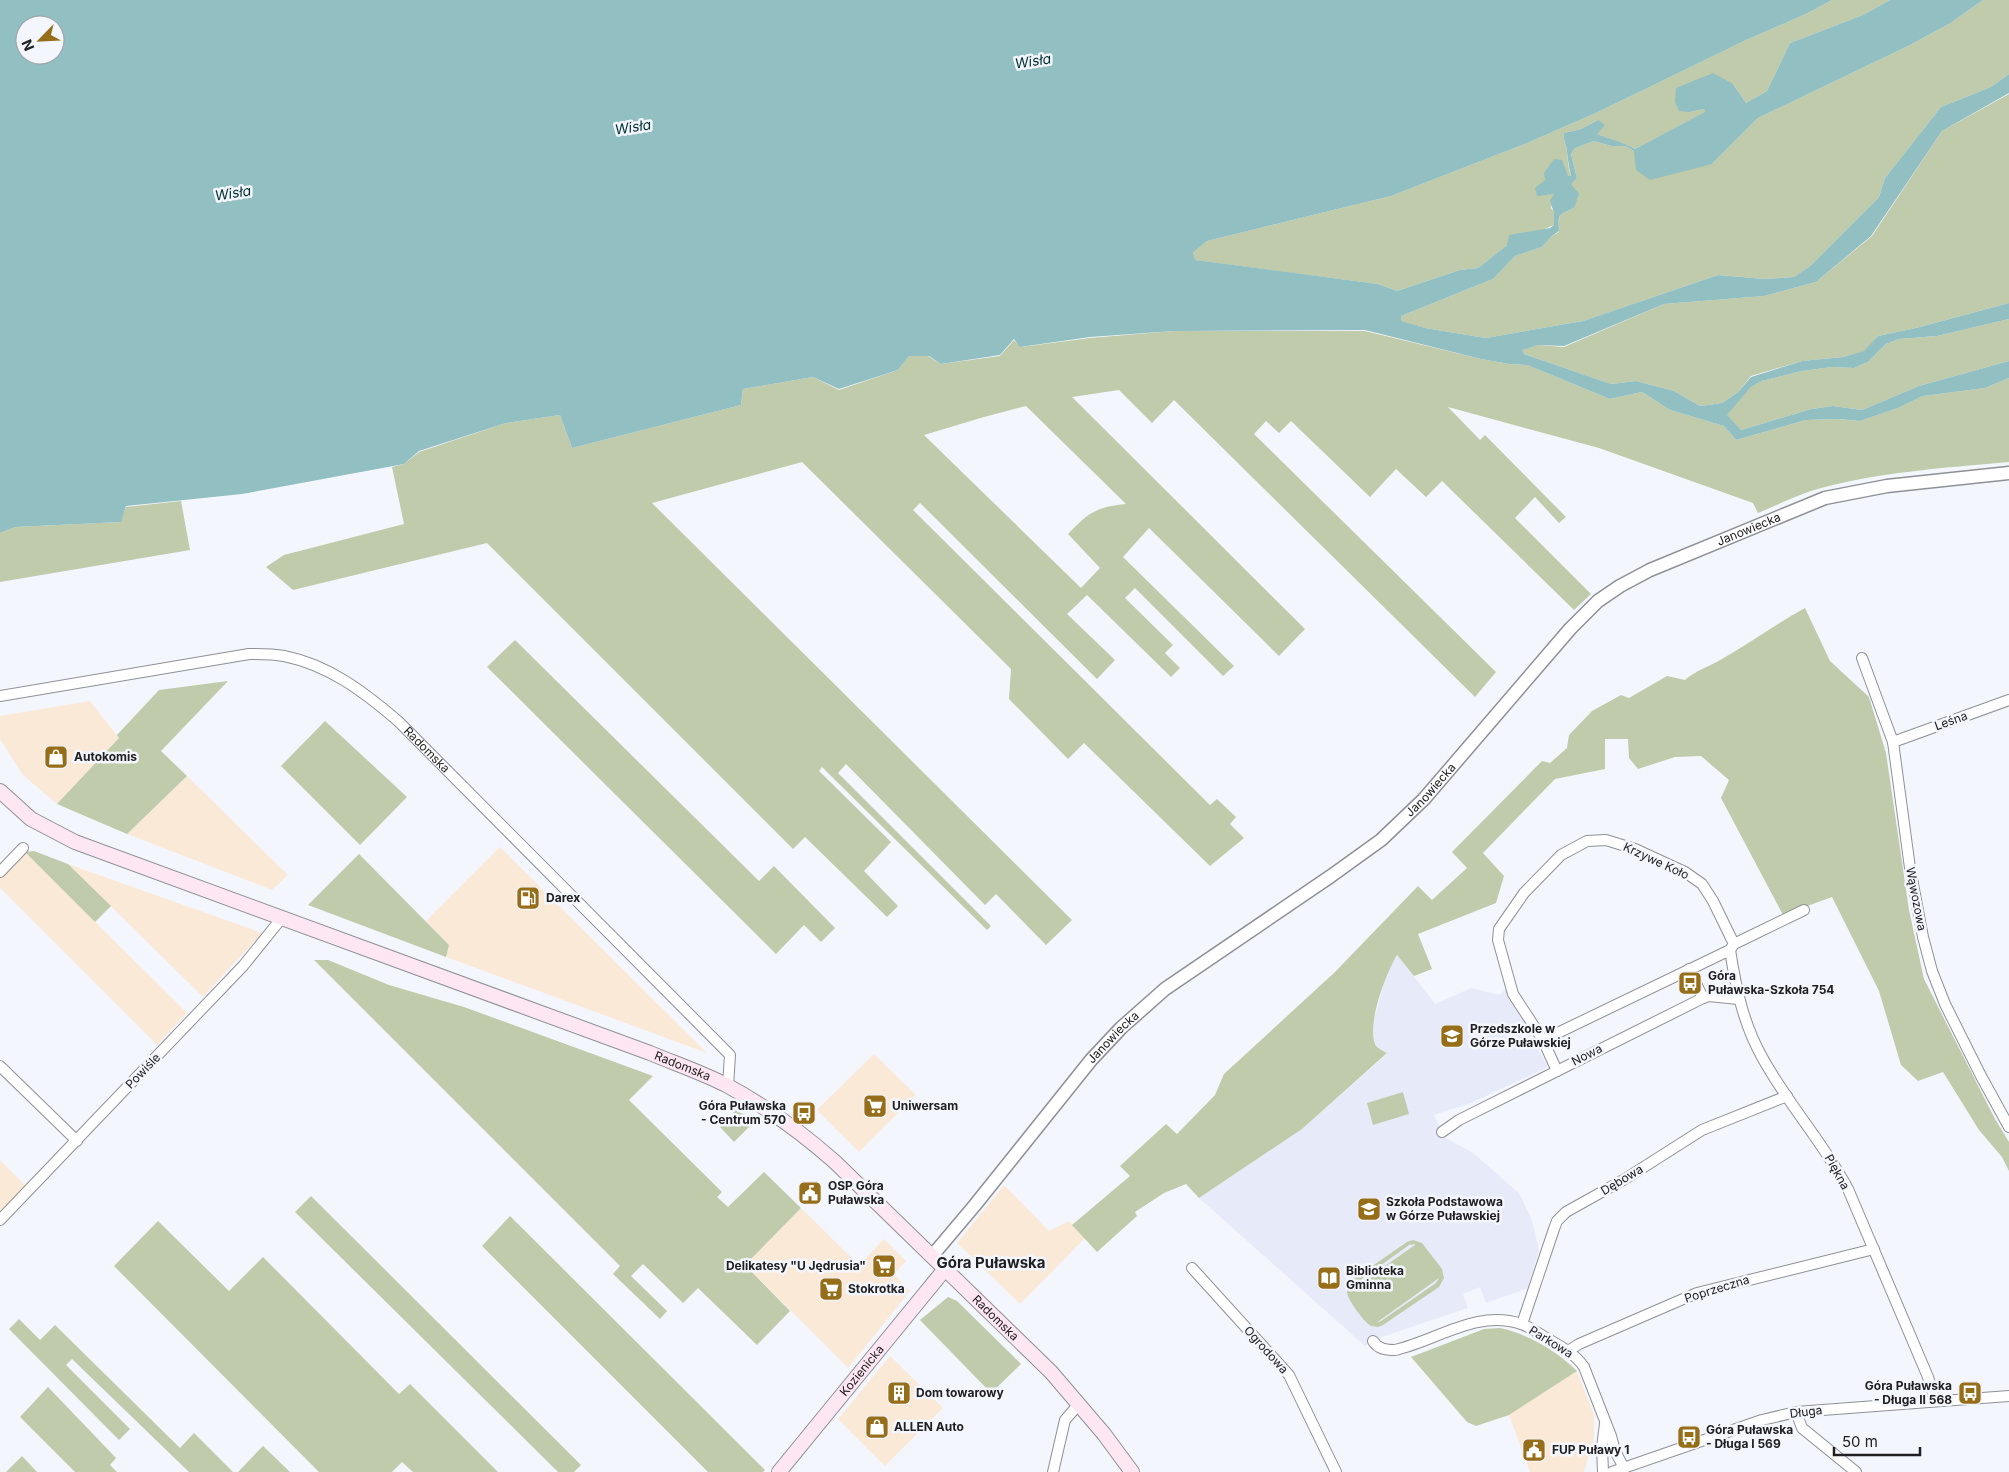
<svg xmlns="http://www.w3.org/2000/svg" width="2009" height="1472" viewBox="0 0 2009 1472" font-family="Inter,sans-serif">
	<rect width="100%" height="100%" fill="#f4f6fd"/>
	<g fill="#fbe9d8">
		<polygon points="90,701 119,738 57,804 23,775 0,739 0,716"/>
		<polygon points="187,776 288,875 272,890 127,834"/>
		<polygon points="500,847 707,1053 446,957 449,945 426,921"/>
		<polygon points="25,852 187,1013 157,1045 0,888 0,877"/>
		<polygon points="68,864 262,933 203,997"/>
		<polygon points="874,1054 916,1095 859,1152 817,1110"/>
		<polygon points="0,1160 26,1186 2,1211 0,1208"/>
		<polygon points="1004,1185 1049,1231 1069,1221 1085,1238 1020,1304 957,1243"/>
		<polygon points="801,1208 859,1265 884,1239 906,1261 894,1274 910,1291 848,1368 745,1265"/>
		<polygon points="890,1356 943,1408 885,1466 838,1419"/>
		<polygon points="1577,1371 1594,1415 1594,1438 1584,1472 1530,1472 1509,1415"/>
	</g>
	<polygon fill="#e7ebf9" points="1397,954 1435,1004 1471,988 1500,995 1505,989 1548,1067 1471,1103 1434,1115 1445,1138 1472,1152 1519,1193 1532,1220 1539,1250 1528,1288 1486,1303 1480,1287 1463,1294 1468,1308 1376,1339 1365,1346 1199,1198 1302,1129 1387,1054 1375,1044 1372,1028 1387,971"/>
	<g fill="#bfcbaa" fill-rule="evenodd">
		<path d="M1832,0H1890L1863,15L1790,43L1767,91L1746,103L1733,84L1690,112L1704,109L1706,112L1635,149C1623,142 1609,139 1597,134L1598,120L1581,129L1564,133C1563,143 1567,143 1567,152C1568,161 1568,167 1571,176H1568L1554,194L1551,208L1554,212V225L1507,245L1478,268L1460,270L1397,291L1378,284L1194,260L1193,251L1207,241L1391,196L1527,143L1596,113L1744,41L1808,13Z"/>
		<path d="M1983,0H2009V74L1991,87L1941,107L1885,178L1879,197L1810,266L1794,277L1764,279L1718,275L1583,321L1486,338L1425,328L1401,322V316L1493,279L1515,256L1542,247L1552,236L1559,232C1558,214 1558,215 1574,208L1570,184L1577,178L1571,154L1575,148L1594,141L1611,146H1625L1634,151L1712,164L1758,118L1908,46L1949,24Z"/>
		<polygon points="2009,94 2009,303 1916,328 1878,336 1865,351 1843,357 1802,361 1751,376 1738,392 1722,403 1700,406 1674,391 1636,381 1611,384 1524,354 1521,350 1538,345 1564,347 1664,304 1764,296 1816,282 1872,236 1942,131"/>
		<polygon points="2009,319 2009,361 1919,386 1862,410 1833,406 1811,409 1741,430 1726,415 1751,387 1762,381 1802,371 1832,367 1854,368 1868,362 1886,344 1899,339 1937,336"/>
		<path d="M1174,331H1365L1481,359L1509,364L1527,365L1610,399L1642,392L1670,410L1724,426L1736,440L1806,420L1838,419L1860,421L1898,408L1923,396L1985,388L2009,378V462C1943,468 1875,472 1811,491C1793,497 1775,506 1758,513L1753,503L1599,448L1448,407L1480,440L1485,435L1566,517L1559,523L1535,497L1515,518L1591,594L1574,610L1442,481L1426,497L1396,469L1370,497L1291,421L1279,433L1266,421L1254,434L1496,672L1475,697L1174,400L1152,423L1119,390L1072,397L1305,629L1279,656L1149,528L1123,557L1234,666L1223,676L1135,588L1125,598L1173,645L1165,653L1180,668L1171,677L1087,595L1067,614L1115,660L1097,679L920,503L913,510L1210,805L1217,799L1236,817L1230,824L1244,838L1210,866L1084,743L1068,759L1009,699L1011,669L802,462L652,503L1072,920L1046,945L996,894L985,905L846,764L838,773L991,926L987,930L822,767L819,771L891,842L864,871L898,906L887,917L805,837L793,849L487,543L293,590L266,567L284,555L404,524L392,467L404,464L419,452L506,423L560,415L572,448L741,405L743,389L813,377L839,390L898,370L909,356H928L941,364L1000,356L1014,340L1021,347L1090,338ZM1026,406L1126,504C1096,507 1089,512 1068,534L1100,568L1081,588L924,435L984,417Z"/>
		<polygon points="181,501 190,550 0,582 0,533 15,527 120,522 126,507"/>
		<path d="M1805,608L1830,661L1869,697L1886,753L1909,910L1924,979L1995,1119L2009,1142V1171L2002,1157L1979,1130L1943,1072L1918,1081L1901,1065L1879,991L1832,897L1783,915L1721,798L1729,780L1701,756L1675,757L1638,769L1629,758L1628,739H1605V769L1555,779L1483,853L1504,876L1496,903L1418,934L1432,969L1414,976L1397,955C1386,973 1367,1023 1375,1044C1377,1048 1383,1051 1387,1053L1302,1129L1199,1198L1186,1184L1164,1193L1135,1212L1137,1216L1097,1252L1072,1225L1130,1176L1120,1166L1166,1124L1177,1134L1215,1095L1224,1074L1335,972L1418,886L1432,900L1467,868L1452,852L1542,761L1550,763L1567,748L1569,735L1592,711L1621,695L1629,698L1667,676L1685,680C1696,670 1709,667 1722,659C1750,643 1776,624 1805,608Z"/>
		<polygon points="515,640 759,881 774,866 835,928 821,942 804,925 776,954 487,667"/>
		<polygon points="228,681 161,751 187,776 127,834 57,804 119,738 117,735 159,690"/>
		<polygon points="325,721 407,797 360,845 281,766"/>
		<polygon points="34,851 68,864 111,906 95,922 25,852"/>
		<polygon points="359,854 449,945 446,957 308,905"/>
		<polygon points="314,960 328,960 389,985 464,1007 653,1076 629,1100 722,1192 717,1197 728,1207 764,1172 801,1208 745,1265 790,1311 757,1345 698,1288 683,1303 643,1264 631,1276 667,1311 660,1319 613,1274 620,1266"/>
		<polygon points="1403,1092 1409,1114 1373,1125 1367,1103"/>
		<polygon points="736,1110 755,1121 734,1142 720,1127"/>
		<polygon points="311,1196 581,1465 574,1472 558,1472 295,1212"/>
		<polygon points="510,1216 765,1470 763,1472 708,1472 482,1246"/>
		<polygon points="158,1221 229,1291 263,1257 399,1394 410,1384 498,1472 413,1472 402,1462 392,1472 319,1472 114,1266"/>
		<path d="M1413,1240L1422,1243L1442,1269L1444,1278L1439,1287L1383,1325L1378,1327L1371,1326C1364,1322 1347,1299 1347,1292C1347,1287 1349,1284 1352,1280L1407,1242ZM1415,1244V1245L1352,1289L1355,1284L1409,1245ZM1439,1278L1436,1283L1381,1321L1376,1323Z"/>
		<polygon points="948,1297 957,1301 1021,1364 991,1393 920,1320"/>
		<polygon points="19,1319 40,1340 55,1325 180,1448 194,1433 233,1472 189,1472 72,1359 66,1365 130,1429 119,1440 9,1329"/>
		<path d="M1500,1328C1528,1334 1557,1351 1577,1371L1509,1415L1476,1426L1467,1422L1411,1357L1484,1329Z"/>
		<polygon points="48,1387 116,1458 110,1465 117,1472 75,1472 20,1417"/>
		<polygon points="263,1446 290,1472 238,1472"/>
		<polygon points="22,1456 37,1472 6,1472"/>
	</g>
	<path fill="#91bfc2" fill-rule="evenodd" d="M0,0H1832L1808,13L1744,41L1596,113L1527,143L1391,196L1207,241L1193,252L1195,260L1378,284L1397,291L1460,270L1478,268L1507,245L1509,235L1550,228L1554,225V213L1550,201L1554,194L1537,196L1535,188L1545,180L1544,173L1554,159L1562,160L1568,176H1571C1569,167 1568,161 1567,152C1567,143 1563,143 1564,133L1581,129L1598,120L1605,125L1597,134C1610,139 1623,142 1635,149L1705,112L1704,109L1690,112L1679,111L1675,102L1676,88L1713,73L1733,84L1746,103L1767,91L1790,43L1863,15L1890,0H1983L1949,24L1908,46L1758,118L1712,164L1650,180L1636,170L1634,151L1625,146H1611L1594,141L1575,148L1571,154L1577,178L1571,184L1579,194L1574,208C1558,215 1558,214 1559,231L1552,236L1542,247L1515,256L1493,279L1401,316V321L1425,328L1486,338L1583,321L1718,275L1764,279L1794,277L1810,266L1879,197L1885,178L1941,107L1991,87L2009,74V93L1942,131L1871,236L1816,282L1764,296L1664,304L1564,346L1538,345L1522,350L1524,354L1611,384L1636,381L1674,391L1700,406L1722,403L1738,392L1751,377L1802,361L1843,357L1864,351L1878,336L1916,328L2009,303V319L1937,336L1899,339L1886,344L1868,362L1854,368L1832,367L1802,371L1762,381L1751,387L1727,415L1741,430L1811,409L1833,406L1862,410L1919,386L2009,361V378L1985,388L1923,396L1898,408L1860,421L1838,419L1806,420L1736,440L1724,426L1670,410L1642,392L1610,399L1527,365L1509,364L1481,359L1365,330L1174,331L1090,337L1020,347L1014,339L1000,355L941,364L929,356H909L898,370L839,389L813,377L743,389L741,405L572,448L560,415L506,423L419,451L404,464L242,494L126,506L121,522L15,527L0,533ZM25,25H55V55H25Z"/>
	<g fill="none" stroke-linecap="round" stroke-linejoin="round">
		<g stroke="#8e9097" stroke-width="12">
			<g id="minor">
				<polyline points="1862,658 1893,742 1910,868 1923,937 1932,971 1945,1004 1981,1076 2009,1127"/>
				<path id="s1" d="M0,696L249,654C261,654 273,654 284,656C329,665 364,692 398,721L730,1055L728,1086"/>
				<polyline points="1893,742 2009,700"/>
				<polyline points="0,872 23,848"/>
				<polyline points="1734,944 1804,910"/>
				<path d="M1730,950C1736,988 1743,1023 1762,1057C1787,1103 1823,1142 1848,1189L1928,1377L1935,1401"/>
				<polyline points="1689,969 1703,998"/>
				<polyline points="1543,1040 1730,950 1732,947"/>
				<polyline points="0,1066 77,1141"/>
				<polyline points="1557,1071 1543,1040 1513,994 1498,940 1499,929 1524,893 1561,855 1587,841 1606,840 1635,849 1685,872 1702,884 1713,901 1734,944"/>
				<polyline points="1442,1132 1459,1120 1703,998 1709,996 1738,999"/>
				<polyline points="0,1220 243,966 281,919"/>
				<polyline points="1192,1268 1289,1375 1336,1472"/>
				<polyline points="1522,1324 1554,1229 1557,1221 1566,1212 1625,1179 1702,1130 1787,1096"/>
				<path d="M1373,1341C1378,1349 1386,1350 1395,1350C1436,1341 1477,1309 1521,1324C1531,1327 1539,1334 1548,1339C1562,1347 1575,1354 1584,1367L1611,1436L1615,1451L1624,1468"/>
				<polyline points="1568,1351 1579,1344 1697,1293 1874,1249"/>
				<polyline points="1796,1412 1802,1428 1856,1472"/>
				<polyline points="1053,1472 1065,1420 1079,1404"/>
				<polyline points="1603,1472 1602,1447 1605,1424"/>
				<polyline points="1612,1472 1762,1420 1796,1412 2009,1396"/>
			</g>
		</g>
		<g stroke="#8e9097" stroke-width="15">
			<g id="tertiary">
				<path id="s2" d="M932,1256L975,1205L1091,1060L1121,1028L1165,989L1331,876L1381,840L1424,799L1570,629L1598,601L1620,586L1650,570L1825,498L1887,486L2009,473"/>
			</g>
		</g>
		<g stroke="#8e9097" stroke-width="16">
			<g id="secondary">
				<path id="s3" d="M0,791L31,819L75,842L650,1053C676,1064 703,1073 728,1086C767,1107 802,1133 835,1162L1051,1372L1104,1434L1132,1472"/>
				<path id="s4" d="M779,1472L945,1269"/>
			</g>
		</g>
		<use href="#minor" stroke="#fff" stroke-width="10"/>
		<use href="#tertiary" stroke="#fff" stroke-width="12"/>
		<use href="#secondary" stroke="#fee7f2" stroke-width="14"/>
	</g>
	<defs>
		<g id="shop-square" transform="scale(1.25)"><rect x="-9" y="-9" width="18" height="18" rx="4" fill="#966e19" stroke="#f4f6fd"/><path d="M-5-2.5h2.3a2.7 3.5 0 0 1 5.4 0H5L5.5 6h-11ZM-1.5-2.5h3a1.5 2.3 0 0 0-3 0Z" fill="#fff"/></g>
		<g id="fuel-square" transform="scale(1.25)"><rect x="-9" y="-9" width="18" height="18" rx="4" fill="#966e19" stroke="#f4f6fd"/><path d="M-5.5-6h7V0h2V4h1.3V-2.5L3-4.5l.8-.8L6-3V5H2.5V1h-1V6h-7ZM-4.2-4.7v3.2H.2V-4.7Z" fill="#fff"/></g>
		<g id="bus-square" transform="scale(1.25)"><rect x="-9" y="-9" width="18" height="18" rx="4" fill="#966e19" stroke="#f4f6fd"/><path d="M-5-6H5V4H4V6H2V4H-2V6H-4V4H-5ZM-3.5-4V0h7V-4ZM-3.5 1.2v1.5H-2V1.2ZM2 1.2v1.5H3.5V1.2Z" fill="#fff"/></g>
		<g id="school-square" transform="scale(1.25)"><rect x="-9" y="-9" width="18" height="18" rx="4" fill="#966e19" stroke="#f4f6fd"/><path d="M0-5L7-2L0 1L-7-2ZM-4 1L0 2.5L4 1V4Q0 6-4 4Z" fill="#fff"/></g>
		<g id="supermarket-square" transform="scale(1.25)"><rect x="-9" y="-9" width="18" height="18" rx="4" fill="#966e19" stroke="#f4f6fd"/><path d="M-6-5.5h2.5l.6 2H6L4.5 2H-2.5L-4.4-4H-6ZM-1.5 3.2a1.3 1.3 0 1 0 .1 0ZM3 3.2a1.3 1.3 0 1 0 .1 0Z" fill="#fff"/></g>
		<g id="civic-square" transform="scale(1.25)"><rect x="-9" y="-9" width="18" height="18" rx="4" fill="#966e19" stroke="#f4f6fd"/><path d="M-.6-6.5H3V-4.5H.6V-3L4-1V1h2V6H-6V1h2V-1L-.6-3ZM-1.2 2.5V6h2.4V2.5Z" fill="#fff"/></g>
		<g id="library-square" transform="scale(1.25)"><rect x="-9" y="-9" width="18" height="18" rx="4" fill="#966e19" stroke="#f4f6fd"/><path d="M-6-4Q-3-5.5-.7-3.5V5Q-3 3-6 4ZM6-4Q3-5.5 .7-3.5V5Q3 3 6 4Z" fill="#fff"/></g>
		<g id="building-square" transform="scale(1.25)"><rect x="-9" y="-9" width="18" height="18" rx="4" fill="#966e19" stroke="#f4f6fd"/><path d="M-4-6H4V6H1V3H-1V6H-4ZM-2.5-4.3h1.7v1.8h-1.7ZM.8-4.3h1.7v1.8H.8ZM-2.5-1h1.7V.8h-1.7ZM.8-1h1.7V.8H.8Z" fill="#fff"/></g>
	</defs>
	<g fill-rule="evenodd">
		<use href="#shop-square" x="56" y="757"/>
		<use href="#fuel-square" x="528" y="898"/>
		<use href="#bus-square" x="1690" y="983"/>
		<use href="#school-square" x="1452" y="1036"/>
		<use href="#supermarket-square" x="875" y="1106"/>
		<use href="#bus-square" x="804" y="1113"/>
		<use href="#civic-square" x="810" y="1193"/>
		<use href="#school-square" x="1369" y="1209"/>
		<use href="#supermarket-square" x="884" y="1266"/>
		<use href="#library-square" x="1329" y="1278"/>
		<use href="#supermarket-square" x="831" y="1289"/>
		<use href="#building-square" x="899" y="1393"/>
		<use href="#bus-square" x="1970" y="1393"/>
		<use href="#shop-square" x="877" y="1427"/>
		<use href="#bus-square" x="1689" y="1437"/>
		<use href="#civic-square" x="1534" y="1450"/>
	</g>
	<g text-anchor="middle" stroke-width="5" stroke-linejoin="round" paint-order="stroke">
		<g font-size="12" fill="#202023" stroke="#f4f6fd">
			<text dy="4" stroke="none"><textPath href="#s2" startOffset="1108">Janowiecka</textPath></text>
			<text transform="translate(1951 721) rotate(-20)" y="4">Leśna</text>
			<text dy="4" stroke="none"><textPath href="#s1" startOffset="461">Radomska</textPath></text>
			<text dy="4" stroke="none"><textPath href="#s2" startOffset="688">Janowiecka</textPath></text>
			<text transform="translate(1656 861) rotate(25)" y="4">Krzywe Koło</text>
			<text transform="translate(1916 899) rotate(79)" y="4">Wąwozowa</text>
			<text dy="4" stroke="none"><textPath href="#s2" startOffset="284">Janowiecka</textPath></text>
			<text transform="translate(1587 1055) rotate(-27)" y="4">Nowa</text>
			<text dy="4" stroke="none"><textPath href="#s3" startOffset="739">Radomska</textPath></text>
			<text transform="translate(143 1071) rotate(-46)" y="4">Powiśle</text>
			<text transform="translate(1837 1172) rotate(61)" y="4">Piękna</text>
			<text transform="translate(1622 1180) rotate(-31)" y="4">Dębowa</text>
			<text transform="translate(1717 1289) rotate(-17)" y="4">Poprzeczna</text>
			<text dy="4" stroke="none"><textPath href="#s3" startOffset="1144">Radomska</textPath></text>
			<text transform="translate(1551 1342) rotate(32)" y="4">Parkowa</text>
			<text transform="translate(1266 1350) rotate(48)" y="4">Ogrodowa</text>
			<text dy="4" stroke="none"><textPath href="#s4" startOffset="131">Kozienicka</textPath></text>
			<text transform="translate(1806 1412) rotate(-7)" y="4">Długa</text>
		</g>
		<g font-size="12" font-weight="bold" fill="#202023" stroke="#f4f6fd" text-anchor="start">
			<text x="74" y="761">Autokomis</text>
			<text x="546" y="902">Darex</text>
			<text x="1708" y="980">Góra<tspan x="1708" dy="14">Puławska-Szkoła 754</tspan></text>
			<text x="1470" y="1033">Przedszkole w<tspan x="1470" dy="14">Górze Puławskiej</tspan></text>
			<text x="786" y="1110" text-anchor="end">Góra Puławska<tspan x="786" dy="14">- Centrum 570</tspan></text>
			<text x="892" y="1110">Uniwersam</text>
			<text x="828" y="1190">OSP Góra<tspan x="828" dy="14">Puławska</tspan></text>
			<text x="1386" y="1206">Szkoła Podstawowa<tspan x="1386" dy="14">w Górze Puławskiej</tspan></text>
			<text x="866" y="1270" text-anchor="end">Delikatesy "U Jędrusia"</text>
			<text x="1346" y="1275">Biblioteka<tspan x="1346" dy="14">Gminna</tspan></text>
			<text x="848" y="1293">Stokrotka</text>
			<text x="1952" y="1390" text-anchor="end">Góra Puławska<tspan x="1952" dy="14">- Długa II 568</tspan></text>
			<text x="916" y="1397">Dom towarowy</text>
			<text x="894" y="1431">ALLEN Auto</text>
			<text x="1706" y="1434">Góra Puławska<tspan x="1706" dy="14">- Długa I 569</tspan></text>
			<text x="1552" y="1454">FUP Puławy 1</text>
		</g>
		<g font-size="14" font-style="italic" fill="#013033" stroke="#f4f6fd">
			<text transform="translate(1033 61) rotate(-9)" y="5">Wisła</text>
			<text transform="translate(633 127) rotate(-9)" y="5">Wisła</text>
			<text transform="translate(233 193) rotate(-9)" y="5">Wisła</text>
		</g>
		<g font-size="15" font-weight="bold" fill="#202023" stroke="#f4f6fd">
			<text x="991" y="1268">Góra Puławska</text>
		</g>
	</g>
	<g transform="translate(40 40) rotate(246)"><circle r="24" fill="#f4f6fd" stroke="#9fa0a6"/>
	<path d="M0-4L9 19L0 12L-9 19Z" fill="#966e19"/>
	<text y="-8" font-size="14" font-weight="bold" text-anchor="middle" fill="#202023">N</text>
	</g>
	<path d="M1834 1447v8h86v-8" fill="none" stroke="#202023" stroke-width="2.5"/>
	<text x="1842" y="1447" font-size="15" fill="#202023" stroke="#f4f6fd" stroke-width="4" paint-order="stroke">50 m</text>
</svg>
